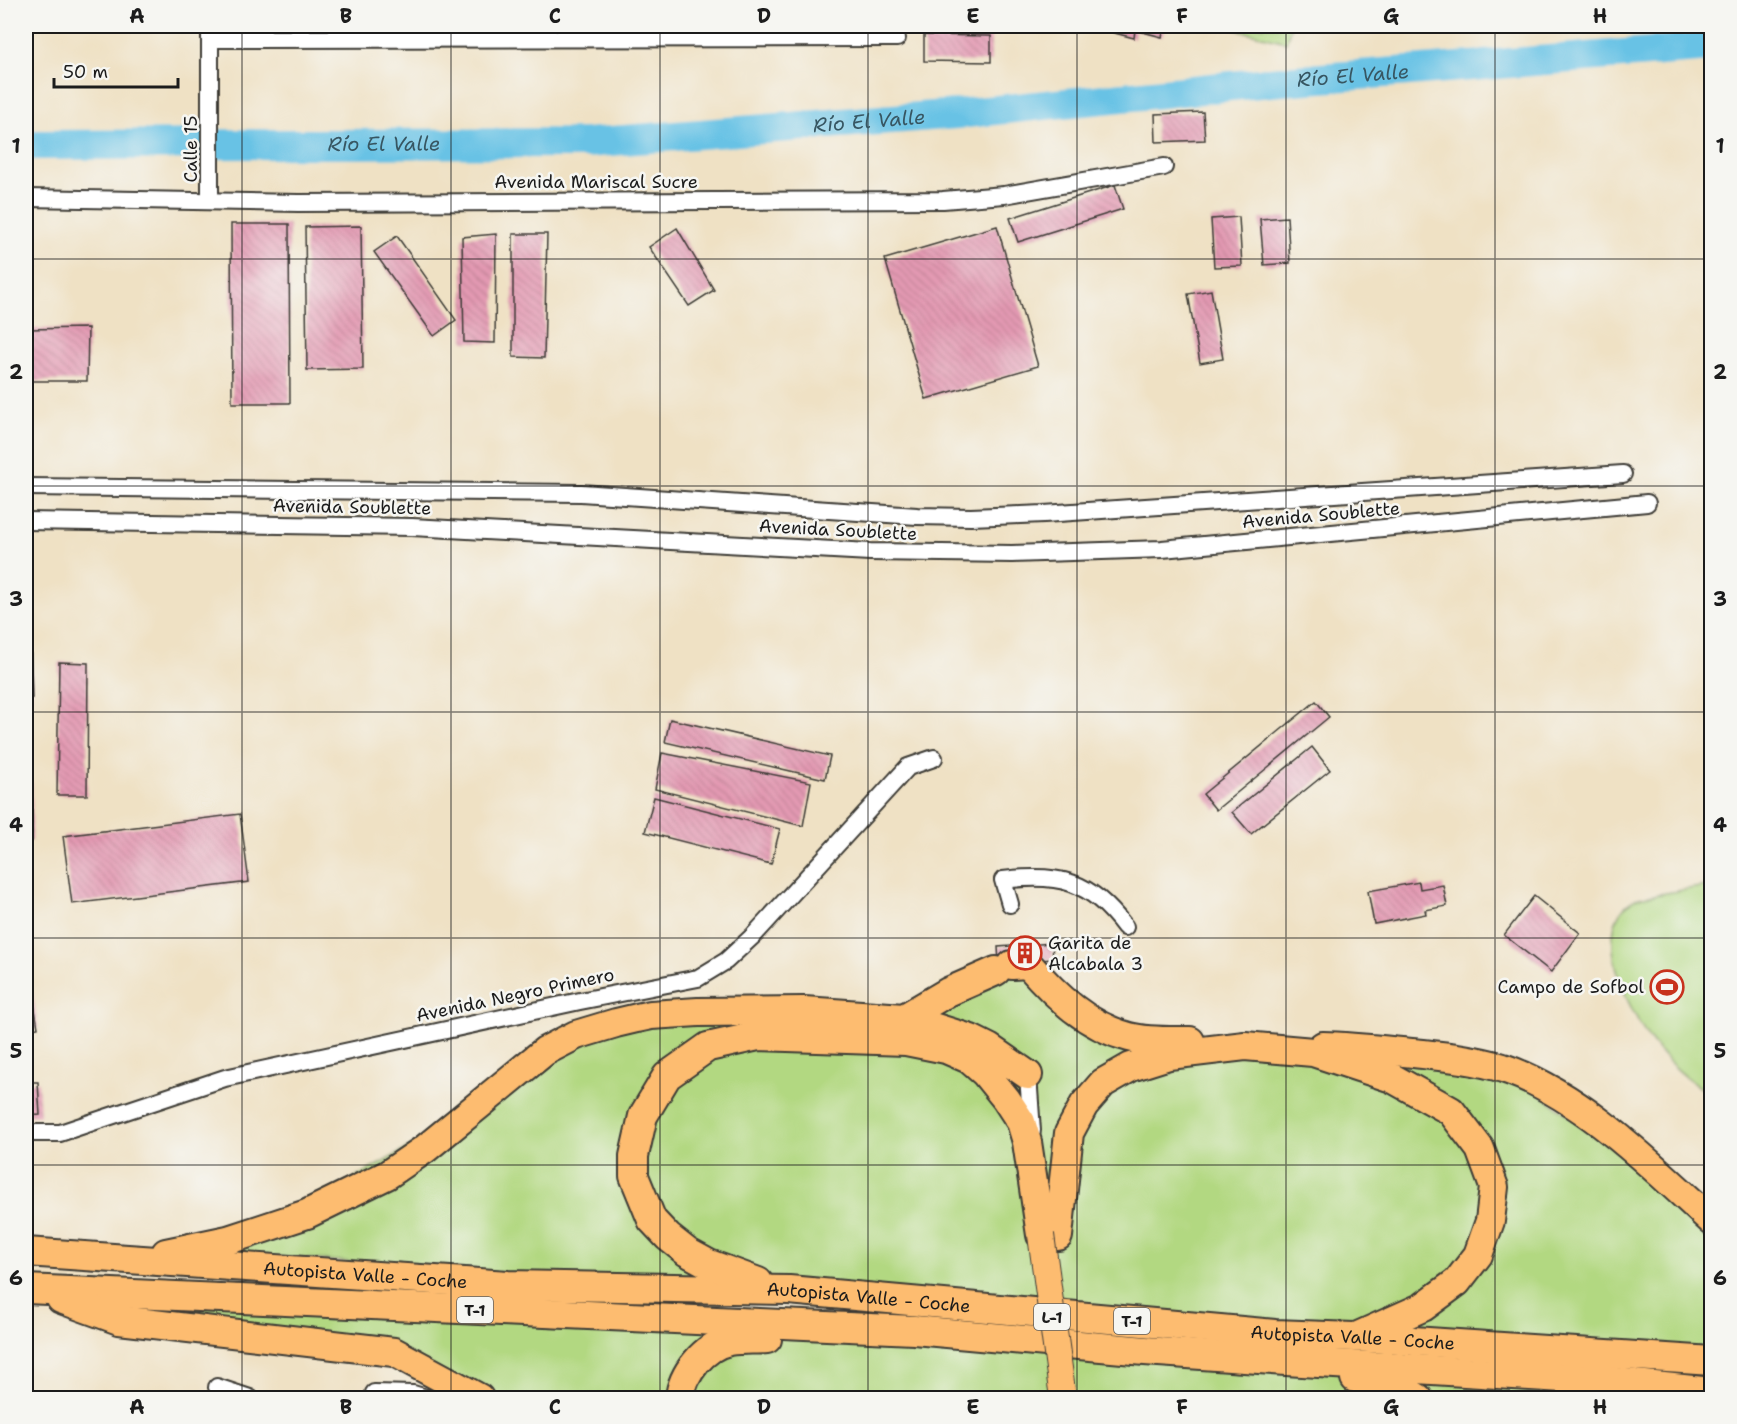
<svg xmlns="http://www.w3.org/2000/svg" width="1737" height="1424" viewBox="0 0 1737 1424" font-family="'Shantell Sans',sans-serif">
	<defs>
		<pattern id="building-back-hatch" width="6" height="6" patternUnits="userSpaceOnUse" patternTransform="scale(1.5)"><rect width="6" height="6" fill="#e399b2"/><path d="M-1 5l2 2M0 0l6 6M5-1l2 2" fill="none" stroke="#c28398"/></pattern>
	</defs>
	<rect width="100%" height="100%" fill="#f6f6f2"/>
	<filter id="ink" filterUnits="userSpaceOnUse"><feTurbulence type="fractalNoise" baseFrequency=".0167" numOctaves="2"/><feDisplacementMap in="SourceGraphic" scale="12" xChannelSelector="R" yChannelSelector="G"/><feConvolveMatrix kernelMatrix="1 2 1 2 8 2 1 2 1" color-interpolation-filters="sRGB"/></filter>
	<filter id="wash" filterUnits="userSpaceOnUse"><feTurbulence type="fractalNoise" baseFrequency=".008" numOctaves="4" result="noise"/><feDisplacementMap in="SourceGraphic" scale="24" xChannelSelector="R" yChannelSelector="G"/><feGaussianBlur stdDeviation="1.35" result="paint"/><feColorMatrix in="noise" values="0 0 0 0 0 0 0 0 0 0 0 0 0 0 0 0 0 1.4 0 .05"/><feComposite in="paint" operator="in"/></filter>
	<g filter="url(#wash)">
		<rect width="100%" height="100%" fill="#efe1c4"/>
		<g fill="#b2d881" stroke="#677a4e" stroke-width="1.5">
			<polygon points="1223,26 1291,26 1286,42"/>
			<path d="M1711,885H1712L1711,1094C1689,1081 1669,1064 1653,1043C1628,1012 1585,921 1638,898Z"/>
			<polygon points="1012,965 1108,1029 1506,1069 1711,1221 1711,1361 184,1250 264,1229 467,1115 616,1023 904,1018"/>
			<polygon points="36,1290 914,1330 1711,1398 479,1398 393,1352"/>
		</g>
		<g fill="none" stroke-linecap="round" stroke-linejoin="round">
			<path stroke="#68c2e5" stroke-width="30" id="s1" d="M26,145L585,143L957,114L1270,82L1712,47"/>
		</g>
		<g id="blocks">
			<g fill="url(#building-back-hatch)">
				<polygon points="1096,26 1165,26 1162,37 1135,30 1134,38 1095,28"/>
				<polygon points="924,35 991,36 991,62 924,61"/>
				<polygon points="1203,112 1205,140 1156,142 1155,114"/>
				<polygon points="1115,185 1123,209 1018,242 1010,218"/>
				<polygon points="1239,217 1242,266 1214,267 1211,219"/>
				<polygon points="1287,217 1290,263 1264,265 1260,219"/>
				<polygon points="231,224 289,224 290,403 232,403"/>
				<polygon points="361,226 363,369 307,370 305,227"/>
				<polygon points="997,226 1038,366 926,399 885,259"/>
				<polygon points="677,228 714,290 689,306 649,247"/>
				<polygon points="496,234 495,343 464,342 462,237"/>
				<polygon points="513,234 547,234 544,358 513,357"/>
				<polygon points="397,236 456,320 434,336 374,252"/>
				<polygon points="1211,290 1223,359 1200,363 1188,294"/>
				<polygon points="88,328 87,381 26,381 26,329"/>
				<polygon points="26,598 29,598 32,698 26,699"/>
				<polygon points="59,662 88,663 87,795 57,795"/>
				<polygon points="1316,701 1329,717 1216,810 1203,794"/>
				<polygon points="670,719 830,756 825,779 665,742"/>
				<polygon points="1312,747 1330,770 1251,834 1232,812"/>
				<polygon points="662,753 811,782 803,826 655,789"/>
				<rect x="26" y="782" width="6" height="59"/>
				<polygon points="654,797 780,829 771,864 645,832"/>
				<polygon points="240,814 249,882 72,904 63,836"/>
				<polygon points="1419,882 1420,889 1443,885 1447,906 1425,910 1426,914 1374,924 1368,891"/>
				<polygon points="1534,896 1580,933 1551,972 1504,935"/>
				<polygon points="1052,943 1053,959 999,963 998,947"/>
				<polygon points="27,961 38,1028 26,1030 26,962"/>
				<polygon points="26,1082 38,1082 40,1115 26,1116"/>
			</g>
		</g>
	</g>
	<g filter="url(#ink)">
		<use href="#blocks" fill-opacity="0" stroke="#3c3a35" stroke-width="1.5"/>
		<g fill="none" stroke-linecap="round" stroke-linejoin="round">
			<g stroke="#3c3a35" stroke-width="20">
				<g id="minor">
					<polyline points="210,26 210,201"/>
					<polyline points="210,39 897,38"/>
					<polyline points="26,198 298,203 943,200 1004,195 1164,167"/>
					<polyline points="26,487 581,493 917,516 971,517 1044,514 1623,474"/>
					<polyline points="26,521 412,527 870,552 1012,554 1162,549 1647,503"/>
					<path d="M1010,904L1003,880C1059,873 1090,880 1125,927"/>
					<polyline points="1028,1075 1032,1131"/>
					<polyline points="26,1133 60,1133 225,1078 580,1001 698,978 726,961 754,935 908,767 934,758"/>
					<polyline points="217,1387 250,1398"/>
					<polyline points="374,1393 413,1394 426,1398"/>
				</g>
			</g>
			<g stroke="#3c3a35" stroke-width="32">
				<g id="motorway">
					<path d="M1012,965L1028,964C1056,996 1087,1026 1129,1037C1148,1042 1170,1041 1190,1041"/>
					<polyline points="904,1018 948,992 996,971"/>
					<path d="M1323,1046C1357,1047 1389,1051 1423,1054C1450,1057 1477,1060 1503,1068C1581,1094 1652,1166 1712,1221"/>
					<polyline points="1058,1236 1069,1133 1084,1105 1103,1083 1131,1067 1169,1055 1245,1046 1313,1052 1392,1078 1451,1111 1480,1149 1494,1187 1490,1221 1478,1255 1457,1282 1423,1307 1358,1336"/>
					<path id="s2" d="M26,1252L508,1285L789,1290L1275,1334L1354,1337L1712,1361"/>
					<polyline points="166,1253 228,1240 307,1214 387,1175 425,1149 545,1051 576,1035 616,1023 637,1018 651,1015 698,1012 804,1011 904,1018 971,1039 989,1048 1028,1075"/>
					<polyline points="758,1282 709,1264 687,1252 668,1237 652,1220 634,1176 634,1156 643,1116 667,1076 708,1047 758,1036 906,1041 946,1049 969,1059 985,1073 1006,1099 1021,1122 1027,1142 1041,1235"/>
					<polyline points="26,1289 914,1330 1145,1351 1286,1361 1596,1380 1712,1392"/>
					<polyline points="61,1299 119,1320 394,1352 479,1398"/>
					<polyline points="1355,1378 1406,1391 1418,1398"/>
					<path d="M680,1398C682,1374 704,1346 729,1341C742,1339 755,1340 767,1339"/>
				</g>
			</g>
			<use href="#minor" stroke="#fff" stroke-width="16"/>
			<use href="#motorway" stroke="#fdbc70" stroke-width="28"/>
			<g stroke="#3c3a35" stroke-width="28" stroke-linecap="butt">
				<polyline id="primary-bridge" points="1041,1235 1063,1398"/>
			</g>
			<use href="#primary-bridge" stroke="#fdbc70" stroke-width="26"/>
		</g>
	</g>
	<path fill="none" stroke="#1c1c1c" stroke-width="1.5" stroke-opacity="0.55" d="M242,26V1398M451,26V1398M660,26V1398M868,26V1398M1077,26V1398M1286,26V1398M1495,26V1398M26,259H1712M26,486H1712M26,712H1712M26,938H1712M26,1165H1712"/>
	<defs>
		<g id="building-ring" transform="scale(1.725)"><circle r="9.5" fill="#f6f6f2" stroke="#c8321e" stroke-width="1.5"/><path d="M-4-6H4V6H1V3H-1V6H-4ZM-2.5-4.3h1.7v1.8h-1.7ZM.8-4.3h1.7v1.8H.8ZM-2.5-1h1.7V.8h-1.7ZM.8-1h1.7V.8H.8Z" fill="#c8321e"/></g>
		<g id="stadium-ring" transform="scale(1.725)"><circle r="9.5" fill="#f6f6f2" stroke="#c8321e" stroke-width="1.5"/><path d="M0-5a6.5 5 0 1 0 0 10a6.5 5 0 1 0 0-10ZM-3.5-1.8h7v3.6h-7Z" fill="#c8321e"/></g>
	</defs>
	<g fill-rule="evenodd">
		<use href="#building-ring" x="1025" y="953"/>
		<use href="#stadium-ring" x="1667" y="987"/>
	</g>
	<g text-anchor="middle" stroke-width="5" stroke-linejoin="round" paint-order="stroke">
		<g fill="#f6f6f2" stroke="#5d5d5c" stroke-width="1.5">
			<rect x="457" y="1297" width="36" height="26" rx="4.5"/>
			<rect x="1034" y="1304" width="36" height="26" rx="4.5"/>
			<rect x="1114" y="1308" width="36" height="26" rx="4.5"/>
		</g>
		<g font-size="16" font-weight="bold" fill="#1c1c1c">
			<text x="475" y="1316">T-1</text>
			<text x="1052" y="1323">L-1</text>
			<text x="1132" y="1327">T-1</text>
		</g>
		<g font-size="18" fill="#1c1c1c" stroke="#f6f6f2">
			<text transform="translate(191 149) rotate(-90)" y="6">Calle 15</text>
			<text x="596" y="188">Avenida Mariscal Sucre</text>
			<text transform="translate(352 507) rotate(1)" y="6">Avenida Soublette</text>
			<text transform="translate(1321 515) rotate(-5)" y="6">Avenida Soublette</text>
			<text transform="translate(838 530) rotate(3)" y="6">Avenida Soublette</text>
			<text transform="translate(515 995) rotate(-12)" y="6">Avenida Negro Primero</text>
			<text dy="6" stroke="none"><textPath href="#s2" startOffset="340">Autopista Valle - Coche</textPath></text>
			<text dy="6" stroke="none"><textPath href="#s2" startOffset="844">Autopista Valle - Coche</textPath></text>
			<text dy="6" stroke="none"><textPath href="#s2" startOffset="1330">Autopista Valle - Coche</textPath></text>
		</g>
		<g font-size="18" fill="#1c1c1c" stroke="#f6f6f2" text-anchor="start">
			<text x="1048" y="949">Garita de<tspan x="1048" dy="21">Alcabala 3</tspan></text>
			<text x="1644" y="993" text-anchor="end">Campo de Sofbol</text>
		</g>
		<g font-size="20" font-style="italic" fill="#375662" stroke="#f6f6f2">
			<text dy="7" stroke="none"><textPath href="#s1" startOffset="1330">Río El Valle</textPath></text>
			<text dy="7" stroke="none"><textPath href="#s1" startOffset="844">Río El Valle</textPath></text>
			<text dy="7" stroke="none"><textPath href="#s1" startOffset="358">Río El Valle</textPath></text>
		</g>
	</g>
	<rect width="1737" height="1424" fill="none" stroke="#f6f6f2" stroke-width="66"/>
	<path d="M54 78v9h124v-9" fill="none" stroke="#1c1c1c" stroke-width="3"/>
	<text x="63" y="78" font-size="18" fill="#1c1c1c" stroke="#f6f6f2" stroke-width="4.5" paint-order="stroke">50 m</text>
	<rect x="33" y="33" width="1671" height="1358" fill="none" stroke="#1c1c1c" stroke-width="2"/>
	<g font-size="20" text-anchor="middle" font-weight="bold" fill="#1c1c1c">
		<text x="137" y="23">A</text>
		<text x="346" y="23">B</text>
		<text x="555" y="23">C</text>
		<text x="764" y="23">D</text>
		<text x="973" y="23">E</text>
		<text x="1182" y="23">F</text>
		<text x="1391" y="23">G</text>
		<text x="1600" y="23">H</text>
		<text x="16" y="153">1</text>
		<text x="1720" y="153">1</text>
		<text x="16" y="379">2</text>
		<text x="1720" y="379">2</text>
		<text x="16" y="606">3</text>
		<text x="1720" y="606">3</text>
		<text x="16" y="832">4</text>
		<text x="1720" y="832">4</text>
		<text x="16" y="1058">5</text>
		<text x="1720" y="1058">5</text>
		<text x="16" y="1285">6</text>
		<text x="1720" y="1285">6</text>
		<text x="137" y="1414">A</text>
		<text x="346" y="1414">B</text>
		<text x="555" y="1414">C</text>
		<text x="764" y="1414">D</text>
		<text x="973" y="1414">E</text>
		<text x="1182" y="1414">F</text>
		<text x="1391" y="1414">G</text>
		<text x="1600" y="1414">H</text>
	</g>
</svg>
